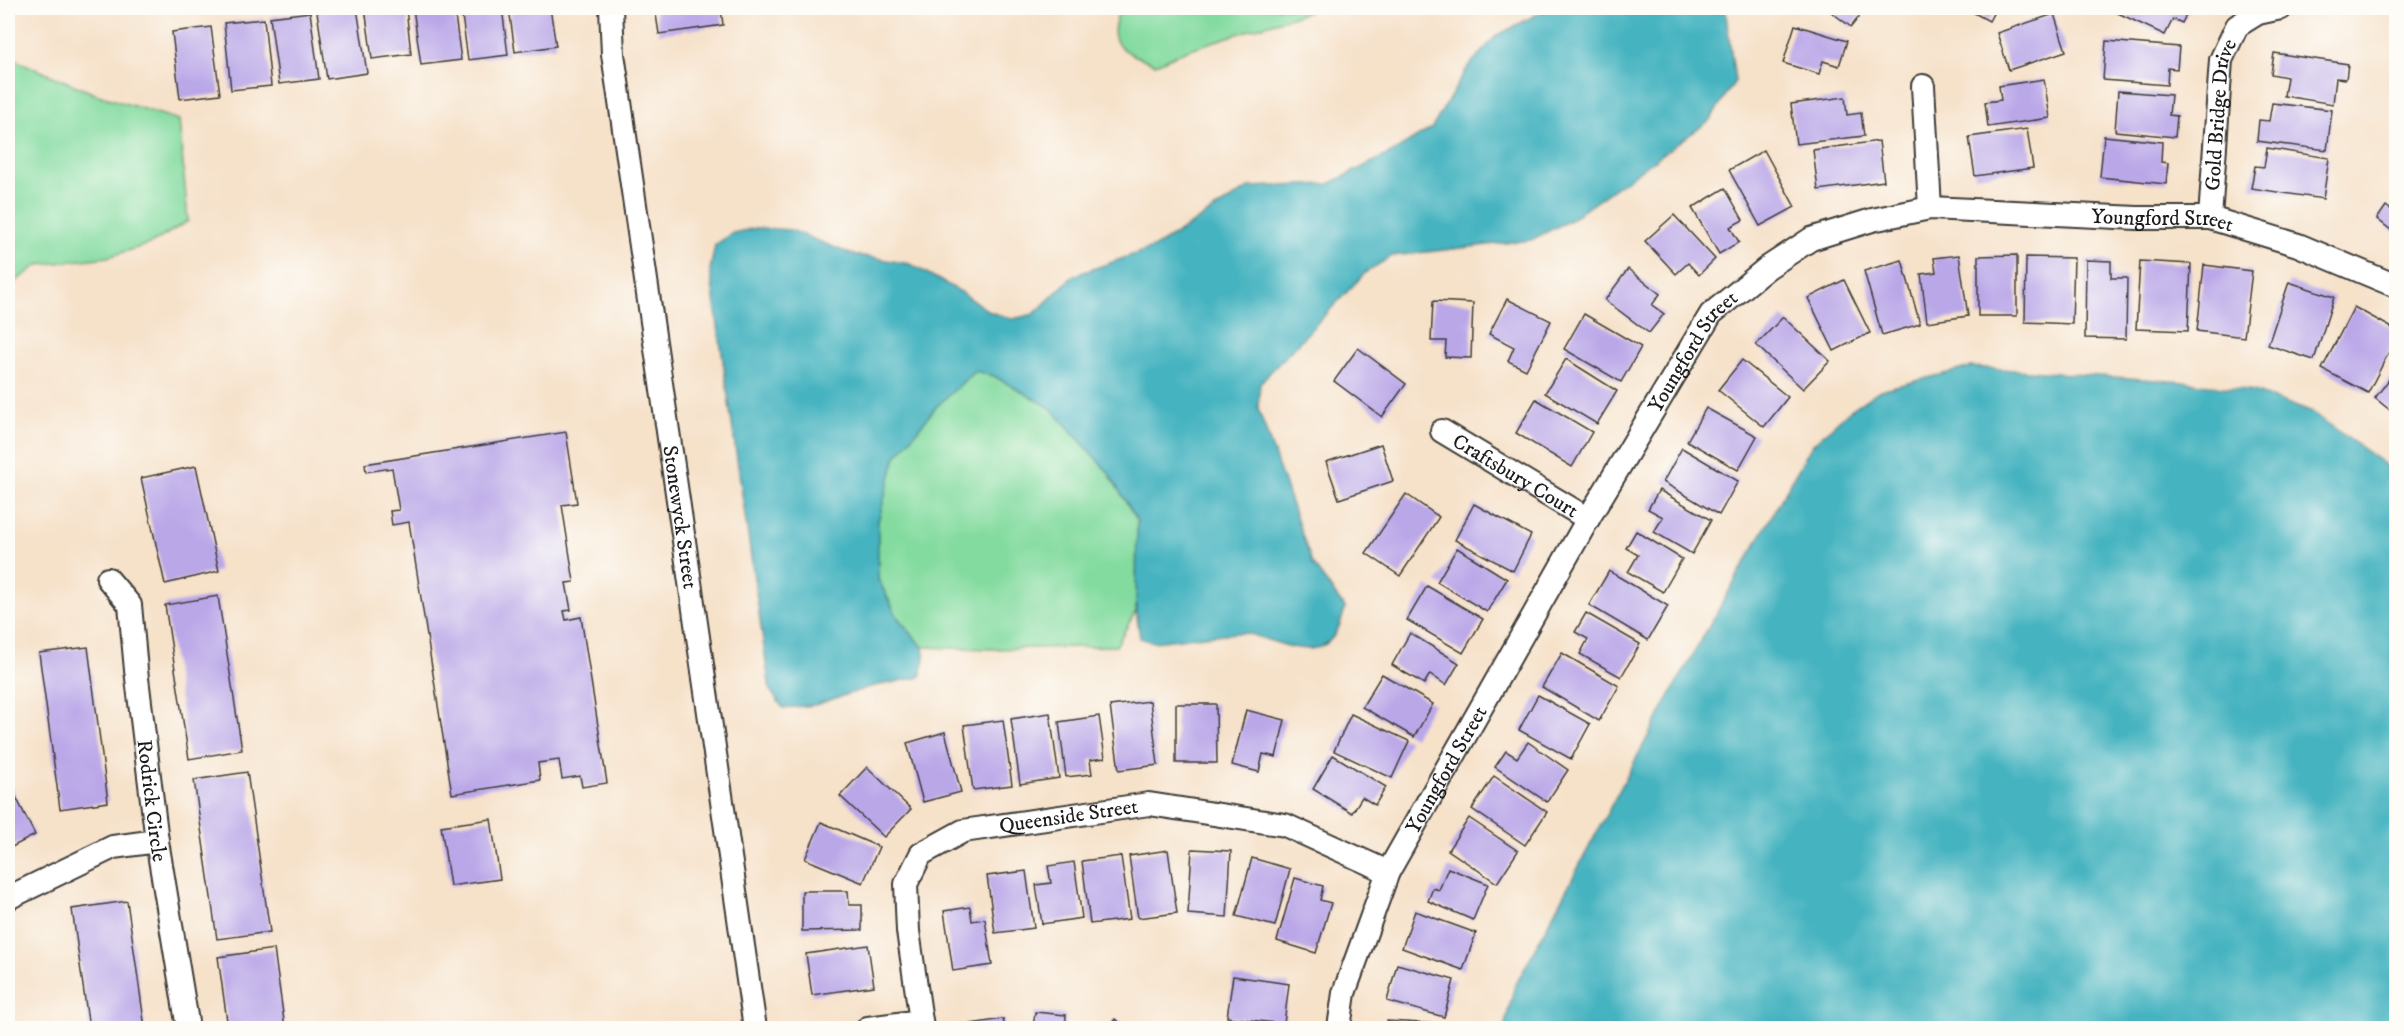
<svg xmlns="http://www.w3.org/2000/svg" width="2404" height="1036" viewBox="0 0 2404 1036" font-family="'IM FELL DW Pica',serif">
	<rect width="100%" height="100%" fill="#fdfcf7"/>
	<filter id="ink" filterUnits="userSpaceOnUse"><feTurbulence type="fractalNoise" baseFrequency=".0167" numOctaves="2"/><feDisplacementMap in="SourceGraphic" scale="12" xChannelSelector="R" yChannelSelector="G"/><feConvolveMatrix kernelMatrix="1 2 1 2 8 2 1 2 1" color-interpolation-filters="sRGB"/></filter>
	<filter id="wash" filterUnits="userSpaceOnUse"><feTurbulence type="fractalNoise" baseFrequency=".008" numOctaves="4" result="noise"/><feDisplacementMap in="SourceGraphic" scale="24" xChannelSelector="R" yChannelSelector="G"/><feGaussianBlur stdDeviation="1.35" result="paint"/><feColorMatrix in="noise" values="0 0 0 0 0 0 0 0 0 0 0 0 0 0 0 0 0 1.4 0 .05"/><feComposite in="paint" operator="in"/></filter>
	<g filter="url(#wash)">
		<rect width="100%" height="100%" fill="#f6e1c9"/>
		<g fill="#84dba0" stroke="#507c5e" stroke-width="1.5">
			<path d="M1121,8H1320L1187,50L1156,64C1125,52 1102,46 1121,8Z"/>
			<polygon points="8,57 95,94 179,120 188,221 152,243 108,257 38,265 8,287"/>
			<polygon points="975,371 994,376 1051,408 1108,472 1137,520 1136,611 1116,646 992,649 923,647 898,618 878,579 878,521 895,457 936,407"/>
		</g>
		<g fill="#45b3c0" stroke="#30686e" stroke-width="1.5">
			<path d="M1549,8H1723L1726,15L1735,81L1709,121L1570,220L1531,240L1392,256L1366,272L1260,383L1258,408L1312,563L1345,608C1333,657 1311,654 1268,640C1260,638 1250,633 1242,633C1212,634 1182,639 1153,642L1140,638L1136,611L1137,520L1108,472L1051,408L994,376L975,371L936,407L896,457L878,521V579L898,618L923,647L925,660L920,677L870,687L815,705L783,708L770,690L710,270L715,245L733,233L756,228L791,230L851,254L910,264L961,292L990,312L1013,319L1034,314L1073,276L1155,247L1250,187L1329,184L1393,152L1432,128L1468,67L1496,36Z"/>
			<polygon points="1971,367 2185,382 2254,391 2313,413 2384,464 2396,482 2396,1028 1504,1028 1514,988 1670,695 1812,445 1849,411 1880,390"/>
		</g>
		<g id="blocks">
			<g fill="#baa7e8">
				<polygon points="346,8 357,8 367,73 327,79 317,12"/>
				<polygon points="365,8 406,8 411,54 372,59"/>
				<polygon points="413,8 454,8 461,60 421,65"/>
				<polygon points="461,8 502,8 508,55 468,60"/>
				<polygon points="509,8 550,8 556,46 515,52"/>
				<polygon points="655,8 721,8 723,25 659,34"/>
				<polygon points="1826,8 1866,8 1851,27"/>
				<polygon points="1914,8 1938,8 1938,11 1915,13"/>
				<polygon points="1965,8 1996,8 1989,21"/>
				<polygon points="2107,8 2189,8 2182,23 2173,19 2165,35"/>
				<polygon points="310,12 319,79 279,84 270,17"/>
				<polygon points="2054,14 2066,51 2009,70 1997,33"/>
				<polygon points="264,19 271,86 231,90 224,23"/>
				<polygon points="1795,25 1847,41 1839,66 1823,61 1819,74 1783,63"/>
				<polygon points="211,27 220,94 180,99 172,32"/>
				<polygon points="2106,41 2179,47 2177,69 2168,68 2167,85 2103,80"/>
				<polygon points="2274,53 2348,64 2346,79 2336,78 2333,104 2284,96 2287,77 2271,74"/>
				<polygon points="2044,79 2050,118 1988,127 1985,102 2001,100 1999,86"/>
				<polygon points="2118,91 2171,95 2169,115 2177,116 2175,137 2115,131"/>
				<polygon points="1845,97 1847,115 1861,113 1864,136 1796,144 1791,104"/>
				<polygon points="2272,103 2332,110 2327,150 2257,141 2259,120 2269,121"/>
				<polygon points="2027,129 2033,168 1975,176 1969,137"/>
				<polygon points="2104,136 2162,142 2161,162 2168,163 2166,184 2100,177"/>
				<polygon points="1879,141 1884,181 1818,190 1813,150"/>
				<polygon points="2267,148 2329,158 2323,199 2251,188 2255,166 2264,167"/>
				<polygon points="1764,150 1795,207 1760,226 1729,170"/>
				<polygon points="1725,188 1743,220 1730,227 1739,242 1719,254 1692,208"/>
				<polygon points="2386,206 2393,211 2396,206 2396,234 2377,219"/>
				<polygon points="1674,215 1715,259 1699,275 1688,263 1676,274 1645,241"/>
				<polygon points="1959,255 1968,316 1927,322 1921,274 1936,272 1934,258"/>
				<polygon points="2017,255 2017,316 1978,316 1978,256"/>
				<polygon points="2026,257 2074,258 2072,324 2025,322"/>
				<polygon points="1902,260 1920,324 1882,335 1864,271"/>
				<polygon points="2086,260 2111,261 2111,278 2127,278 2126,339 2085,338"/>
				<polygon points="2140,261 2191,264 2188,331 2136,329"/>
				<polygon points="2204,265 2252,271 2244,337 2197,331"/>
				<polygon points="1628,269 1660,294 1652,305 1664,314 1649,333 1605,300"/>
				<polygon points="1844,280 1870,333 1834,351 1808,298"/>
				<polygon points="2289,282 2334,297 2314,360 2268,345"/>
				<polygon points="1507,299 1551,321 1526,370 1508,361 1514,347 1489,334"/>
				<polygon points="1433,301 1473,303 1471,358 1445,357 1446,341 1431,341"/>
				<polygon points="2354,307 2396,330 2396,338 2368,393 2322,369"/>
				<polygon points="1584,314 1641,347 1621,382 1564,349"/>
				<polygon points="1783,317 1830,361 1803,389 1756,345"/>
				<polygon points="1358,348 1406,384 1382,417 1334,381"/>
				<polygon points="1566,359 1617,391 1597,424 1545,393"/>
				<polygon points="1742,360 1788,397 1764,427 1718,390"/>
				<polygon points="2396,370 2396,415 2375,398"/>
				<polygon points="1536,399 1592,432 1572,467 1516,433"/>
				<polygon points="1706,408 1757,436 1738,470 1687,441"/>
				<polygon points="566,432 577,503 562,505 574,582 566,583 571,610 564,611 566,620 581,617 607,783 582,787 580,776 562,779 559,760 538,763 540,780 452,794 409,522 392,525 390,511 399,510 392,468 366,472 365,464"/>
				<polygon points="1381,444 1393,481 1339,499 1326,462"/>
				<polygon points="1682,448 1738,481 1719,515 1663,482"/>
				<polygon points="196,466 219,571 165,584 141,478"/>
				<polygon points="1659,490 1711,520 1692,554 1654,532 1663,517 1648,509"/>
				<polygon points="1406,494 1439,517 1400,576 1366,553"/>
				<polygon points="1474,504 1531,535 1513,571 1455,540"/>
				<polygon points="1636,531 1682,559 1663,592 1628,572 1638,555 1626,548"/>
				<polygon points="1457,548 1507,579 1487,612 1437,582"/>
				<polygon points="1609,571 1668,606 1648,640 1589,605"/>
				<polygon points="1427,586 1483,619 1463,653 1407,620"/>
				<polygon points="218,596 242,750 189,759 165,605"/>
				<polygon points="1586,613 1640,644 1621,677 1580,654 1588,639 1575,632"/>
				<polygon points="1410,633 1459,663 1446,685 1430,674 1424,684 1392,665"/>
				<polygon points="88,647 108,802 60,809 39,653"/>
				<polygon points="1562,653 1619,686 1599,721 1542,687"/>
				<polygon points="1382,674 1433,704 1414,737 1362,707"/>
				<polygon points="1538,695 1590,724 1571,759 1519,730"/>
				<polygon points="1150,701 1158,765 1119,770 1110,706"/>
				<polygon points="1176,704 1216,704 1217,763 1176,763"/>
				<polygon points="1246,710 1285,720 1276,757 1263,754 1259,772 1232,765"/>
				<polygon points="1050,713 1059,778 1020,784 1011,719"/>
				<polygon points="1351,714 1409,741 1392,778 1334,751"/>
				<polygon points="1099,716 1105,758 1090,760 1092,774 1066,777 1059,722"/>
				<polygon points="1003,720 1012,785 973,790 964,725"/>
				<polygon points="945,732 961,792 923,802 907,743"/>
				<polygon points="1528,742 1568,770 1547,802 1495,767 1506,751 1517,758"/>
				<polygon points="1333,755 1386,787 1375,805 1362,797 1352,813 1313,789"/>
				<polygon points="867,767 911,809 884,837 840,796"/>
				<polygon points="247,772 270,932 217,939 194,780"/>
				<polygon points="1494,776 1547,812 1525,845 1472,809"/>
				<polygon points="11,787 35,835 8,849 8,788"/>
				<polygon points="1469,818 1518,851 1497,883 1448,850"/>
				<polygon points="491,819 500,879 450,886 441,826"/>
				<polygon points="821,822 879,847 863,883 805,859"/>
				<polygon points="1192,849 1231,851 1227,917 1188,914"/>
				<polygon points="1168,850 1177,913 1138,918 1129,856"/>
				<polygon points="1121,856 1130,919 1090,924 1082,861"/>
				<polygon points="1252,858 1290,869 1275,926 1236,916"/>
				<polygon points="1074,862 1082,918 1042,924 1036,885 1051,883 1048,866"/>
				<polygon points="1448,868 1488,884 1473,920 1428,901 1433,888 1439,890"/>
				<polygon points="1026,871 1034,928 995,933 987,876"/>
				<polygon points="1295,878 1323,886 1320,900 1331,903 1316,953 1277,941"/>
				<polygon points="802,891 848,891 849,905 862,905 862,930 802,931"/>
				<polygon points="127,901 145,1028 89,1028 72,909"/>
				<polygon points="970,907 972,921 985,919 992,965 953,971 944,911"/>
				<polygon points="1415,911 1476,933 1463,970 1402,948"/>
				<polygon points="868,945 874,986 812,995 806,954"/>
				<polygon points="274,949 285,1028 228,1028 218,957"/>
				<polygon points="1397,964 1454,980 1444,1017 1387,1001"/>
				<polygon points="1233,976 1289,984 1284,1024 1227,1017"/>
				<polygon points="1035,1012 1066,1015 1065,1028 1033,1028"/>
				<polygon points="1003,1019 1005,1028 964,1028 963,1025"/>
				<polygon points="1115,1019 1127,1028 1108,1028"/>
				<polygon points="1387,1021 1438,1024 1438,1028 1387,1028"/>
			</g>
		</g>
	</g>
	<g filter="url(#ink)">
		<use href="#blocks" fill-opacity="0" stroke="#3d3a36" stroke-width="1.5"/>
		<g fill="none" stroke-linecap="round" stroke-linejoin="round">
			<g stroke="#3d3a36" stroke-width="26">
				<g id="minor">
					<path id="s1" d="M611,8L613,54L755,1028"/>
					<polyline points="1923,86 1930,208"/>
					<path id="s2" d="M2210,218L2221,60L2237,26L2258,13L2281,8"/>
					<path id="s3" d="M1442,431L1588,519"/>
					<path id="s4" d="M108,579L130,605L136,670L157,841L188,1028"/>
					<polyline points="8,898 113,847 157,841"/>
					<polyline points="868,1028 921,1021"/>
					<path id="s5" d="M922,1028L908,931L906,884L921,854L963,831L1149,804L1285,825L1388,872"/>
					<path id="s6" d="M1339,1028L1344,993L1388,872L1588,519L1711,314L1767,268L1811,239L1872,220L1930,208L2137,218H2210L2298,245L2396,286"/>
				</g>
			</g>
			<use href="#minor" stroke="#fff" stroke-width="22"/>
		</g>
	</g>
	<g text-anchor="middle" stroke-width="4.5" stroke-linejoin="round" paint-order="stroke">
		<g font-size="21" fill="#1c1c1c" stroke="#fdfcf7">
			<text dy="7" stroke="none"><textPath href="#s2" startOffset="104">Gold Bridge Drive</textPath></text>
			<text dy="7" stroke="none"><textPath href="#s6" startOffset="1290">Youngford Street</textPath></text>
			<text dy="7" stroke="none"><textPath href="#s6" startOffset="768">Youngford Street</textPath></text>
			<text dy="7" stroke="none"><textPath href="#s3" startOffset="86">Craftsbury Court</textPath></text>
			<text dy="7" stroke="none"><textPath href="#s1" startOffset="514">Stonewyck Street</textPath></text>
			<text dy="7" stroke="none"><textPath href="#s6" startOffset="282">Youngford Street</textPath></text>
			<text dy="7" stroke="none"><textPath href="#s4" startOffset="231">Rodrick Circle</textPath></text>
			<text dy="7" stroke="none"><textPath href="#s5" startOffset="333">Queenside Street</textPath></text>
		</g>
	</g>
	<rect width="2404" height="1036" fill="none" stroke="#fdfcf7" stroke-width="30"/>
</svg>
